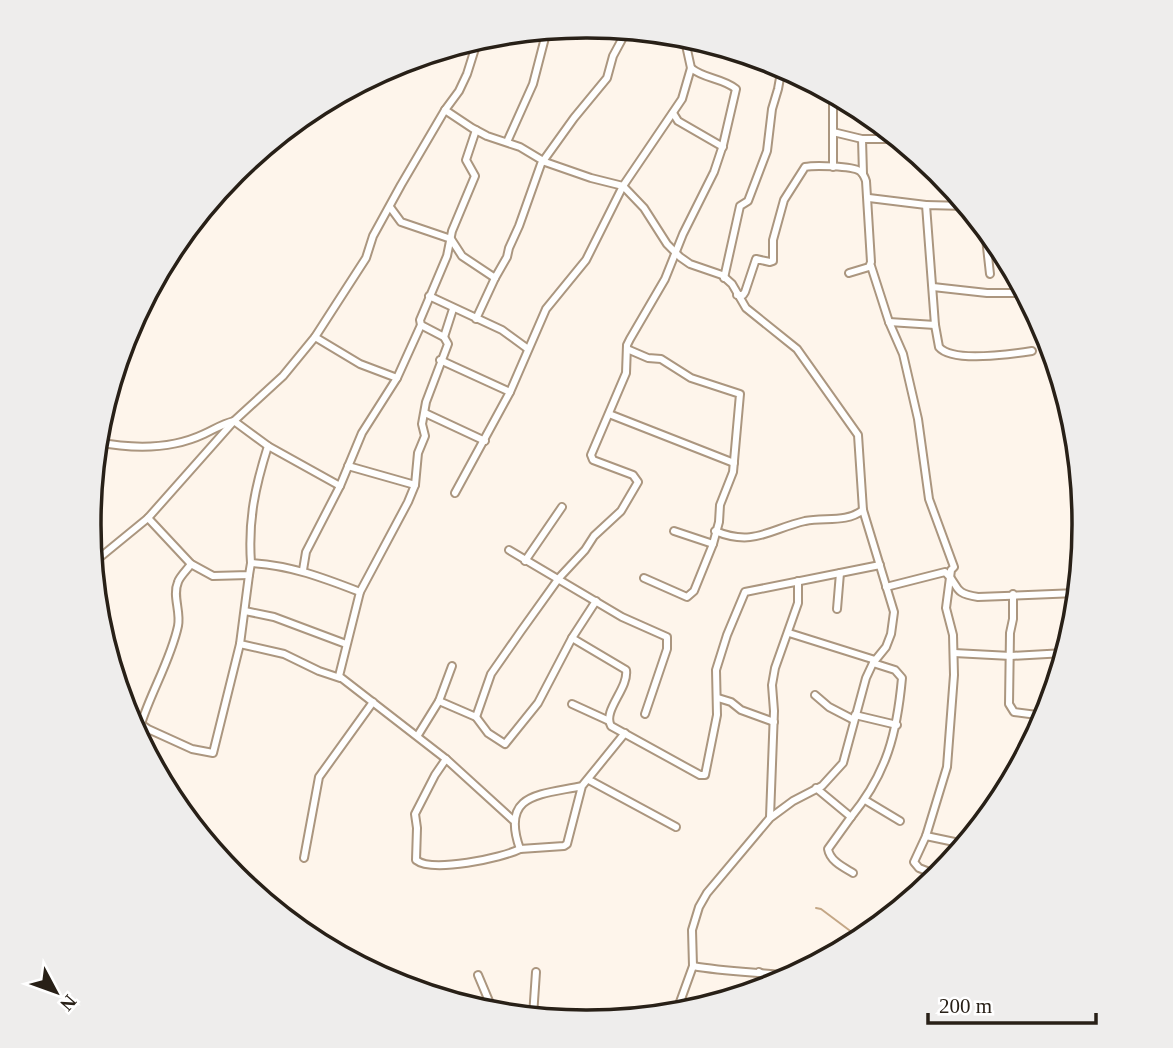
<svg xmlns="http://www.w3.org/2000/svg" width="1173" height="1048" viewBox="0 0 1173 1048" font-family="'Times New Roman',serif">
	<rect width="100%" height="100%" fill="#fef5eb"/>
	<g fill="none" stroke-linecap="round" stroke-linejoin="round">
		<polyline stroke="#c4a786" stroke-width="2" points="816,908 821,909 861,939"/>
		<g stroke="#ab967f" stroke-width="10">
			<g id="minor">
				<polyline points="833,94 833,167"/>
				<polyline points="445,110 472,128 487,136 520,147 545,162 591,178 623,186 644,208 667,244 680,257 690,264 722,275 732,284 746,308 797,349 858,435 863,510 894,612 891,634 886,647 873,663 866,678 843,763 822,786 793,801 770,818 707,893 699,907 692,930 693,966 676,1013"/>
				<polyline points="673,113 678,121 723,147"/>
				<polyline points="833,132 862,139 863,174"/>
				<polyline points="862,139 898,139"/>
				<polyline points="507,142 533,84 547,30"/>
				<polyline points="869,198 926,205"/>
				<polyline points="390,207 401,222 451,239 462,256 495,278 507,257 509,248 519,226 541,164 574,118 607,78 613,56 627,30"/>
				<polyline points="985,229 990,274"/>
				<polyline points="871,266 889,322 903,354 918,419 929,499 954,567 951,570 946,608 953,635 954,675 947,767 926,836 914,862 919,868 932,873"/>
				<polyline points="724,278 740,206 748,201 767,151 772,109 778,89 782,67"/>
				<polyline points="933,287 987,293 1025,293"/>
				<path d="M737,295H743L745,292L756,259L770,262L773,261V240L784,200L805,167C814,165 852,166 860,171C864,174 864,176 866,181L871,262L869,267L849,273"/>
				<polyline points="429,296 502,330 528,349"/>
				<polyline points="476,319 495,278"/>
				<polyline points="889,322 935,325 926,205 966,206"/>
				<path d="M935,325L939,347C952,363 1012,354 1032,351"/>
				<polyline points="315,337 360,364 397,378"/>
				<polyline points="444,337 453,309"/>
				<polyline points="627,349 648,358 661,359 691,378 740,394 733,472 720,505 719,522 713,544 694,591 687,597 644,578"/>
				<polyline points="440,360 510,392"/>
				<polyline points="425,413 485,441"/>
				<polyline points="609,414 734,463"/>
				<path d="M97,442C133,449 170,450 204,434C215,429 222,424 234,421L268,446C255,487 248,520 251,563C290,565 324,578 360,592"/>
				<polyline points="268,446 340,486 362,433 397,378 421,325"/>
				<polyline points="348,466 415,485"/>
				<polyline points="455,493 510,392 546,309 586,260 623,186 682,99 691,68 684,36"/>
				<polyline points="148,518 191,564 213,576 249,575 251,563"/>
				<polyline points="674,531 713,544"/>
				<path d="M715,531C754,547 770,529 805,521C825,517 846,523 863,510"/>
				<polyline points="91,547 92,550"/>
				<polyline points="509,550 622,617 667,637 667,649 645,714"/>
				<polyline points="525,561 562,507"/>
				<polyline points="93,563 148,518 234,421 283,376 315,337 366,258 373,236 401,185 445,110 459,91 467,74 478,39"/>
				<polyline points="303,570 306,552 340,486"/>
				<polyline points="249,575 240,644 284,654 319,671 340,678"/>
				<path d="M886,587L945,572C961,586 951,593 978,597L1077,593"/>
				<polyline points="1013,594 1013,619 1010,633 1009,704 1014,712 1037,715 1042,722"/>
				<polyline points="837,609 840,573"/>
				<polyline points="245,611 274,617 346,644"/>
				<polyline points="789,633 875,660"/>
				<path d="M572,638L626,670C629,688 602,711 611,726L700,775H705L717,715L716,670L727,635L745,592L880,565"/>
				<polyline points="954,653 1011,656 1065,653"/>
				<polyline points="815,695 829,707 854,720"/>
				<polyline points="718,698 731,702 741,710 774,722"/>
				<polyline points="439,701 476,717 488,733 505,744 538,703 572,638 596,601"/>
				<polyline points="572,704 607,720"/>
				<polyline points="127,715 148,729 192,749 213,753 240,644"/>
				<polyline points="855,715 897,725"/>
				<path d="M476,717L491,674L521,631L559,578L585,550L594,536L621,511L638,482L633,475L593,460L591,455L626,373L627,345L630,339L665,279L683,234L714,172L723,145L736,89C723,78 704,79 691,68"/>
				<path d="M141,724C151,692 171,659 178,626C181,611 172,596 178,582C180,576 187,570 191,564"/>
				<polyline points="418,735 439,701 452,666"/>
				<polyline points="446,759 339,676 360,592 408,502 415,485 418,453 425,436 422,424 426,402 448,344 444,337 421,325 420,320 447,256 452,231 475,176 466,160 476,130"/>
				<polyline points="589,780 676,827"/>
				<path d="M582,786C540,795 500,793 520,849L564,846L567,844L582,786L625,733"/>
				<path d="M816,788L851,817L828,849C830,861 843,867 853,873"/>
				<polyline points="865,800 900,821"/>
				<polyline points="770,817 774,711 772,685 775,668 798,603 798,581"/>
				<path d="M851,817C887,773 897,733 902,678L895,670L873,663"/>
				<path d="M513,820L446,759L435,775L415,814L417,828L416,860C432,873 502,858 520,849"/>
				<polyline points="926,836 964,844"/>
				<polyline points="304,858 319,777 373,702"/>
				<path d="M693,966C726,972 758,972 791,976"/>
				<polyline points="759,972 765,976 765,988"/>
				<polyline points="478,975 494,1013"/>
				<polyline points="418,990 424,991 427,993"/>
				<polyline points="533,1016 536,972"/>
			</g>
		</g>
		<use href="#minor" stroke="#fff" stroke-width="6"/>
	</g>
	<path d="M0 0H1173V1048H0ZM586 38H587A485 485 0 0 1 1072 523V525A485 485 0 0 1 587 1010H586A485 485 0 0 1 101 525V523A485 485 0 0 1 586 38Z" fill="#eeedec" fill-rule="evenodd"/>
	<path fill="none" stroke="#282017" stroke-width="3.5" d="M586 38H587A485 485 0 0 1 1072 523V525A485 485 0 0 1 587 1010H586A485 485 0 0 1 101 525V523A485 485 0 0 1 586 38Z"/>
	<g transform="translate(56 992) rotate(131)" stroke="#ffffff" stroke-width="5" paint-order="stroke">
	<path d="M0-5L12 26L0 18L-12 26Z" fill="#282017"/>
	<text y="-10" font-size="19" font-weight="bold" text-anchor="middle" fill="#282017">N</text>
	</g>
	<path d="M928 1013v10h168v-10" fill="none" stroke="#282017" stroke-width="3.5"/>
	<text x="939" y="1013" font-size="21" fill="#282017" stroke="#ffffff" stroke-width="5" paint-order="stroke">200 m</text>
</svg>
